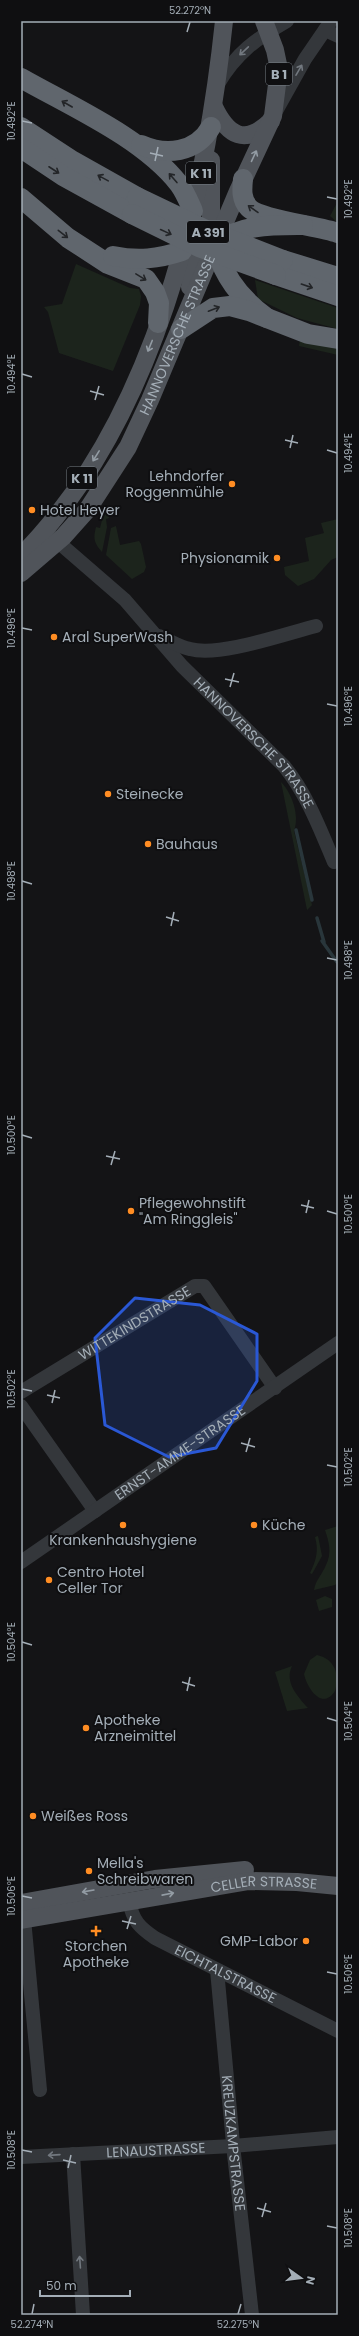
<svg xmlns="http://www.w3.org/2000/svg" width="359" height="2336" viewBox="0 0 359 2336" font-family="Poppins,sans-serif">
	<rect width="100%" height="100%" fill="#141416"/>
	<g fill="#1c241c">
		<polygon points="338,201 338,223 330,216"/>
		<polygon points="76,264 130,288 139,289 141,296 140,305 113,371 59,353 48,312 44,307 62,304"/>
		<polygon points="255,280 338,308 338,329 297,318 258,299"/>
		<polygon points="300,340 338,349 338,355 299,346"/>
		<path d="M106,504L109,518L106,519L107,527L102,552C94,543 93,539 96,527L100,528Z"/>
		<polygon points="338,519 338,557 331,560 314,579 298,586 285,575 284,567 309,561 305,538 324,533 321,523"/>
		<polygon points="116,526 120,545 139,541 141,544 146,567 144,572 132,579 106,555 111,528"/>
		<path d="M281,782C292,793 300,816 294,831L312,905L307,910Z"/>
		<path d="M338,1526V1582L335,1585L314,1590C316,1579 322,1575 326,1565C332,1553 329,1542 325,1530Z"/>
		<path d="M318,1536L322,1556L312,1574L310,1573C316,1561 319,1551 315,1537Z"/>
		<polygon points="325,1596 332,1599 332,1607 319,1611 316,1600"/>
		<path d="M317,1655C335,1659 340,1675 335,1691C322,1711 307,1688 304,1674L310,1660Z"/>
		<path d="M292,1666C284,1682 298,1697 308,1708L287,1711L275,1672Z"/>
	</g>
	<g fill="none" stroke-linecap="round" stroke-linejoin="round">
		<g stroke="#29363b" stroke-width="3.5">
			<polyline points="296,830 312,900"/>
			<polyline points="317,918 324,942"/>
			<polyline points="322,941 337,962"/>
		</g>
		<g stroke="#34373b" stroke-width="14">
			<polyline points="325,30 338,36"/>
			<path d="M218,84C236,53 256,39 287,21"/>
			<polyline points="276,111 305,59 331,21"/>
			<path id="s1" d="M50,535L125,600L182,666L284,766C307,794 320,829 334,862"/>
			<path d="M159,636C169,640 179,647 190,649C220,657 284,634 316,626"/>
			<path id="s2" d="M21,1392L195,1286H204L275,1388"/>
			<polyline points="21,1406 95,1511"/>
			<path id="s3" d="M21,1562L338,1343"/>
			<path id="s4" d="M129,1901C133,1921 139,1927 155,1938L338,2031"/>
			<polyline points="24,1919 40,2090"/>
			<path id="s5" d="M217,1970L234,2154L252,2315"/>
			<polyline points="73,2154 83,2315"/>
			<path id="s6" d="M21,2157L233,2146L338,2137"/>
		</g>
		<g stroke="#50545a" stroke-width="18">
			<path d="M214,107C228,136 245,146 271,121"/>
			<polyline points="211,160 211,220 215,244"/>
			<polyline points="190,287 196,250 195,231"/>
			<path d="M21,556C154,422 205,202 224,21"/>
			<path id="s7" d="M21,573L63,537L88,509L128,447L150,400L238,191L273,116L279,69L275,50L264,21"/>
			<polyline points="21,1903 155,1879 245,1870"/>
			<path id="s8" d="M21,1920L249,1881L297,1882L338,1886"/>
		</g>
		<g stroke="#60666d" stroke-width="20">
			<path d="M21,78C72,107 143,138 179,184C185,192 189,202 193,211"/>
			<polyline points="21,127 73,161 137,197"/>
			<path d="M141,145C166,156 196,153 211,127"/>
			<polyline points="21,148 63,176 132,214"/>
			<path d="M243,179C242,189 241,200 249,208C261,220 319,226 338,233"/>
			<polyline points="21,198 68,238 108,264 146,279 155,292 159,303 158,323"/>
			<path d="M113,256C138,261 158,259 182,251"/>
			<polyline points="283,260 338,277"/>
			<polyline points="276,275 338,296"/>
			<path d="M267,318C242,300 222,275 215,244C240,224 273,225 303,225"/>
			<polyline points="181,329 213,308 230,306 249,311 308,334 338,339"/>
		</g>
		<g stroke="#60666d" stroke-width="20">
			<polyline points="137,197 206,230 283,260"/>
			<polyline points="132,214 199,247 276,275"/>
		</g>
	</g>
	<defs><path id="oneway-shaft" d="M-6 0H5M1.5-3L5.5 0L1.5 3" fill="none" stroke-width="1.6" stroke-linecap="round" stroke-linejoin="round"/></defs>
	<g stroke="#72787f">
		<use href="#oneway-shaft" transform="translate(244 51) rotate(137)"/>
		<use href="#oneway-shaft" transform="translate(299 70) rotate(-60)"/>
		<use href="#oneway-shaft" transform="translate(54 2155) rotate(176)"/>
		<use href="#oneway-shaft" transform="translate(80 2262) rotate(-94)"/>
	</g>
	<g stroke="#232528">
		<use href="#oneway-shaft" transform="translate(67 104) rotate(-150)"/>
		<use href="#oneway-shaft" transform="translate(54 170) rotate(33)"/>
		<use href="#oneway-shaft" transform="translate(103 178) rotate(-151)"/>
		<use href="#oneway-shaft" transform="translate(173 178) rotate(-131)"/>
		<use href="#oneway-shaft" transform="translate(253 209) rotate(-145)"/>
		<use href="#oneway-shaft" transform="translate(166 232) rotate(25)"/>
		<use href="#oneway-shaft" transform="translate(63 234) rotate(38)"/>
		<use href="#oneway-shaft" transform="translate(141 277) rotate(31)"/>
		<use href="#oneway-shaft" transform="translate(307 286) rotate(19)"/>
		<use href="#oneway-shaft" transform="translate(214 309) rotate(-21)"/>
	</g>
	<g stroke="#939ca4">
		<use href="#oneway-shaft" transform="translate(254 156) rotate(-65)"/>
		<use href="#oneway-shaft" transform="translate(150 346) rotate(112)"/>
		<use href="#oneway-shaft" transform="translate(96 456) rotate(122)"/>
		<use href="#oneway-shaft" transform="translate(88 1891) rotate(170)"/>
		<use href="#oneway-shaft" transform="translate(168 1894) rotate(-11)"/>
	</g>
	<path fill="#2a58d5" fill-opacity="0.2" stroke="#2a58d5" stroke-width="3" stroke-linejoin="round" d="M135,1298L200,1305L257,1334V1381L216,1448L169,1457L105,1425L95,1338Z"/>
	<path fill="none" stroke="#a4aeb7" stroke-width="1.5" d="M187,32L190,22M22,121L32,123M150,153L163,156M155,161L158,147M327,197L337,199M22,374L32,377M90,391L104,395M95,400L99,386M285,440L298,443M290,448L293,435M327,450L337,453M22,628L32,630M225,679L239,682M230,687L234,673M327,704L337,706M22,881L32,884M166,917L179,921M171,926L174,912M327,958L337,960M22,1135L32,1138M106,1156L120,1159M111,1165L115,1151M301,1205L314,1208M327,1211L337,1214M306,1213L309,1200M22,1389L32,1391M47,1395L60,1398M52,1403L55,1390M241,1443L255,1447M246,1452L250,1438M327,1465L337,1467M22,1642L32,1645M182,1682L195,1686M187,1691L190,1677M327,1718L337,1721M22,1896L32,1898M122,1921L136,1924M127,1929L131,1916M327,1972L337,1974M22,2150L32,2152M63,2160L76,2163M68,2168L71,2155M257,2208L271,2212M262,2217L266,2203M327,2226L337,2228M32,2314L34,2304M238,2314L241,2304"/>
	<g fill="#ff8d23" stroke="#0f0f11" stroke-width="1.5">
		<circle cx="232" cy="484" r="4"/>
		<circle cx="32" cy="510" r="4"/>
		<circle cx="277" cy="558" r="4"/>
		<circle cx="54" cy="637" r="4"/>
		<circle cx="108" cy="794" r="4"/>
		<circle cx="148" cy="844" r="4"/>
		<circle cx="131" cy="1211" r="4"/>
		<circle cx="123" cy="1525" r="4"/>
		<circle cx="254" cy="1525" r="4"/>
		<circle cx="49" cy="1580" r="4"/>
		<circle cx="86" cy="1728" r="4"/>
		<circle cx="33" cy="1816" r="4"/>
		<circle cx="89" cy="1871" r="4"/>
		<path d="M94 1925h4v4h4v4h-4v4h-4v-4h-4v-4h4z"/>
		<circle cx="306" cy="1941" r="4"/>
	</g>
	<g text-anchor="middle" stroke-width="4" stroke-linejoin="round" paint-order="stroke">
		<g fill="#0f0f11" stroke="#777e85" stroke-width="1">
			<rect x="266" y="63" width="26" height="22" rx="3"/>
			<rect x="186" y="162" width="30" height="22" rx="3"/>
			<rect x="187" y="221" width="42" height="22" rx="3"/>
			<rect x="67" y="467" width="30" height="22" rx="3"/>
		</g>
		<g font-size="13" font-weight="bold" fill="#a4aeb7">
			<text x="279" y="79">B 1</text>
			<text x="201" y="178">K 11</text>
			<text x="208" y="237">A 391</text>
			<text x="82" y="483">K 11</text>
		</g>
		<g font-size="14" fill="#a4aeb7" stroke="#0f0f11">
			<text dy="5" stroke="none"><textPath href="#s7" startOffset="289">HANNOVERSCHE STRASSE</textPath></text>
			<text dy="5" stroke="none"><textPath href="#s1" startOffset="292">HANNOVERSCHE STRASSE</textPath></text>
			<text dy="5" stroke="none"><textPath href="#s2" startOffset="133">WITTEKINDSTRASSE</textPath></text>
			<text dy="5" stroke="none"><textPath href="#s3" startOffset="193">ERNST-AMME-STRASSE</textPath></text>
			<text dy="5" stroke="none"><textPath href="#s8" startOffset="246">CELLER STRASSE</textPath></text>
			<text dy="5" stroke="none"><textPath href="#s4" startOffset="126">EICHTALSTRASSE</textPath></text>
			<text dy="5" stroke="none"><textPath href="#s5" startOffset="174">KREUZKAMPSTRASSE</textPath></text>
			<text dy="5" stroke="none"><textPath href="#s6" startOffset="135">LENAUSTRASSE</textPath></text>
		</g>
		<g font-size="14" fill="#a4aeb7" stroke="#0f0f11" text-anchor="start">
			<text x="224" y="481" text-anchor="end">Lehndorfer<tspan x="224" dy="16">Roggenmühle</tspan></text>
			<text x="40" y="515">Hotel Heyer</text>
			<text x="269" y="563" text-anchor="end">Physionamik</text>
			<text x="62" y="642">Aral SuperWash</text>
			<text x="116" y="799">Steinecke</text>
			<text x="156" y="849">Bauhaus</text>
			<text x="139" y="1208">Pflegewohnstift<tspan x="139" dy="16">"Am Ringgleis"</tspan></text>
			<text x="262" y="1530">Küche</text>
			<text x="123" y="1545" text-anchor="middle">Krankenhaushygiene</text>
			<text x="57" y="1577">Centro Hotel<tspan x="57" dy="16">Celler Tor</tspan></text>
			<text x="94" y="1725">Apotheke<tspan x="94" dy="16">Arzneimittel</tspan></text>
			<text x="41" y="1821">Weißes Ross</text>
			<text x="97" y="1868">Mella's<tspan x="97" dy="16">Schreibwaren</tspan></text>
			<text x="298" y="1946" text-anchor="end">GMP-Labor</text>
			<text x="96" y="1951" text-anchor="middle">Storchen<tspan x="96" dy="16">Apotheke</tspan></text>
		</g>
	</g>
	<rect width="359" height="2336" fill="none" stroke="#0f0f11" stroke-width="44"/>
	<g transform="translate(301 2278) rotate(104)" stroke="#0f0f11" stroke-width="3" paint-order="stroke">
	<path d="M0-3L7 15L0 10L-7 15Z" fill="#a4aeb7"/>
	<text y="-6" font-size="11" font-weight="bold" text-anchor="middle" fill="#a4aeb7">N</text>
	</g>
	<path d="M40 2290v6h90v-6" fill="none" stroke="#a4aeb7" stroke-width="2"/>
	<text x="46" y="2290" font-size="12" fill="#a4aeb7" stroke="#0f0f11" stroke-width="3" paint-order="stroke">50 m</text>
	<rect x="22" y="22" width="315" height="2292" fill="none" stroke="#a4aeb7" stroke-width="1.5"/>
	<g font-size="10" text-anchor="middle" fill="#a4aeb7">
		<text x="190" y="14">52.272°N</text>
		<text transform="translate(11 121) rotate(-90)" y="4">10.492°E</text>
		<text transform="translate(348 199) rotate(-90)" y="4">10.492°E</text>
		<text transform="translate(11 374) rotate(-90)" y="4">10.494°E</text>
		<text transform="translate(348 453) rotate(-90)" y="4">10.494°E</text>
		<text transform="translate(11 628) rotate(-90)" y="4">10.496°E</text>
		<text transform="translate(348 706) rotate(-90)" y="4">10.496°E</text>
		<text transform="translate(11 881) rotate(-90)" y="4">10.498°E</text>
		<text transform="translate(348 960) rotate(-90)" y="4">10.498°E</text>
		<text transform="translate(11 1135) rotate(-90)" y="4">10.500°E</text>
		<text transform="translate(348 1214) rotate(-90)" y="4">10.500°E</text>
		<text transform="translate(11 1389) rotate(-90)" y="4">10.502°E</text>
		<text transform="translate(348 1467) rotate(-90)" y="4">10.502°E</text>
		<text transform="translate(11 1642) rotate(-90)" y="4">10.504°E</text>
		<text transform="translate(348 1721) rotate(-90)" y="4">10.504°E</text>
		<text transform="translate(11 1896) rotate(-90)" y="4">10.506°E</text>
		<text transform="translate(348 1974) rotate(-90)" y="4">10.506°E</text>
		<text transform="translate(11 2150) rotate(-90)" y="4">10.508°E</text>
		<text transform="translate(348 2228) rotate(-90)" y="4">10.508°E</text>
		<text x="32" y="2328">52.274°N</text>
		<text x="238" y="2328">52.275°N</text>
	</g>
</svg>
